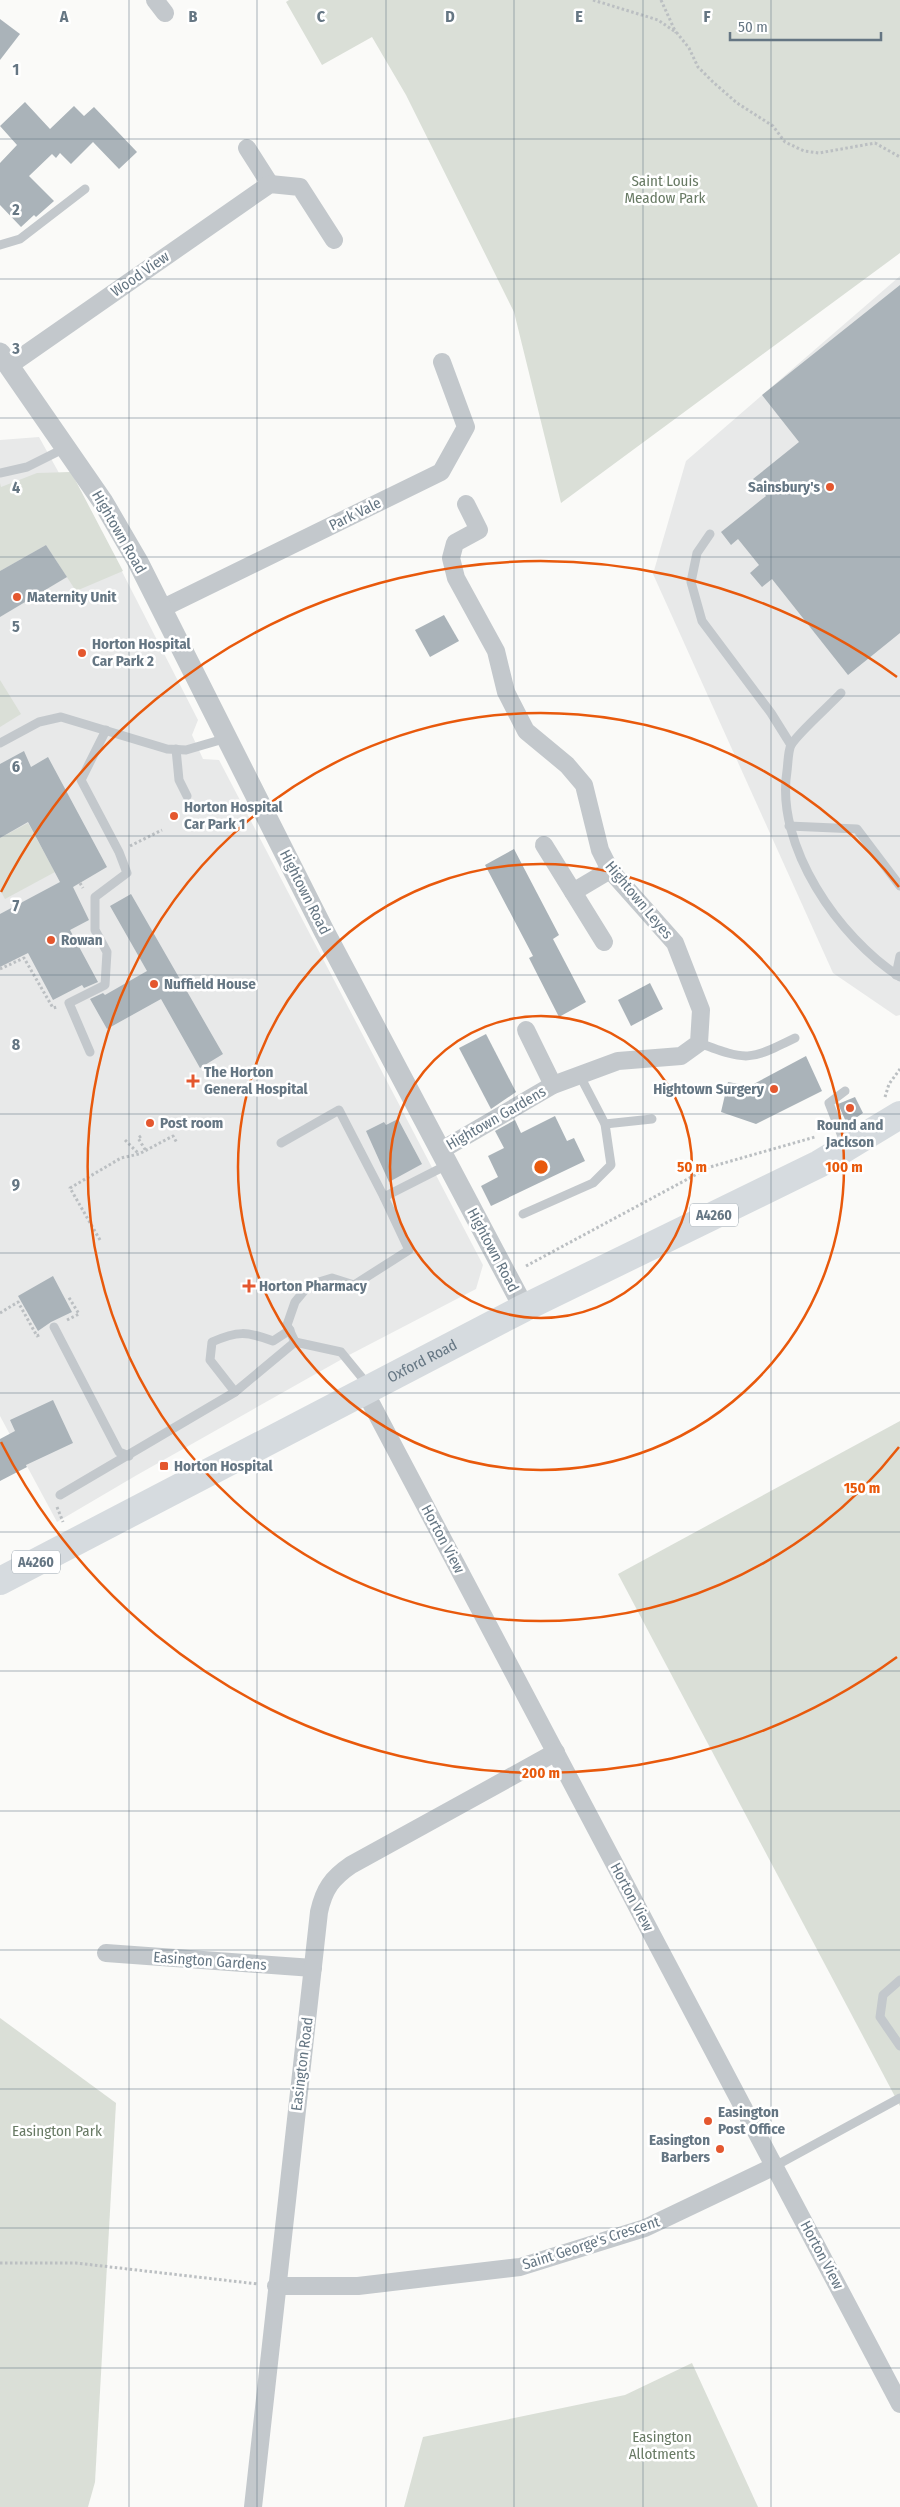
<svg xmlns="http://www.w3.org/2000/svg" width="900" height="2507" viewBox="0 0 900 2507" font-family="'Fira Sans Condensed',sans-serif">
	<rect width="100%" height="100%" fill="#fafaf8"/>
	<g fill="#e8e9e9">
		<polygon points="900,276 900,1015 896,1016 833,973 653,574 686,461"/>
		<polygon points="39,437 59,473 71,472 198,720 192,735 203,759 219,760 483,1265 476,1289 351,1354 137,1475 57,1522 0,1416 0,440"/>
	</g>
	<g fill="#dadfd7">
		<polygon points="289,0 900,0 900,253 561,503 514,312 406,95 372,37 322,65 286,2"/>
		<polygon points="71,472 123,571 76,591 46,545 0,571 0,483 1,487 37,473"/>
		<polygon points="0,680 21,714 0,727"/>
		<polygon points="28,823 55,872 5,899 0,890 0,838"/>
		<polygon points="900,1421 900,2106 618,1574"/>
		<polygon points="0,2018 116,2103 95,2482 88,2507 0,2507"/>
		<polygon points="692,2363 758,2507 404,2507 423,2437 625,2395"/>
	</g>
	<g fill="#aab3b9">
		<polygon points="0,19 20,34 0,60"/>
		<polygon points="25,102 50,129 74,106 84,116 94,107 137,152 119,169 93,142 71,164 60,153 56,158 52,154 29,176 54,201 36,217 34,215 21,227 0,205 0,163 17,145 0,126"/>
		<polygon points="900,285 900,633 848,675 772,579 762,587 750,573 759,565 738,539 731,545 721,532 766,496 753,479 799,442 762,395"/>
		<polygon points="46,545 67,577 0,617 0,571"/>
		<polygon points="444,615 459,641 430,657 415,630"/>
		<polygon points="24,751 31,767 48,757 107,867 73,887 89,920 70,930 98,982 84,988 82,985 53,1000 28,953 0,967 0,914 60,882 28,822 0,838 0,764"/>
		<polygon points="514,849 559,935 553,939 586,1002 559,1017 529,958 533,956 485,865"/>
		<polygon points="131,894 223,1054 200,1068 161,999 107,1029 90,999 103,993 105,995 147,971 110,906"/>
		<polygon points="650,983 663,1009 631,1026 618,1000"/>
		<polygon points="486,1034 516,1092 491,1109 459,1048"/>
		<polygon points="806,1056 822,1091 756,1124 721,1112 728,1082 750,1086"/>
		<polygon points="855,1097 863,1113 847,1124 838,1104"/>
		<polygon points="555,1116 567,1141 574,1138 585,1161 491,1206 481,1186 498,1177 488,1156 504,1148 495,1131 515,1120 521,1133"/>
		<polygon points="398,1119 422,1164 389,1182 366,1131 384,1122 386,1125"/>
		<polygon points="53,1276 72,1312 51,1322 38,1331 18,1296"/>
		<polygon points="53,1400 73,1443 26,1465 27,1467 0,1481 0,1439 15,1431 10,1420"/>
	</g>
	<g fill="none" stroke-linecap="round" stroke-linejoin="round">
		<g stroke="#bbbfc2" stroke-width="3" stroke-dasharray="2.5 2.5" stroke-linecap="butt">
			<polyline points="593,0 658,20 677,33 689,48 698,67 713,82 737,103 773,126 785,142 804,151 819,153 875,143 900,157"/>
			<polyline points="661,0 676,33"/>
			<polyline points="130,846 162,830"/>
			<polyline points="80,883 83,888"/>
			<polyline points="0,969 24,958 53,1008 57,1007"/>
			<polyline points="885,1097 889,1084 900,1069"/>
			<polyline points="141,1136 138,1138 146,1151"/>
			<polyline points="125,1140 139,1154"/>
			<polyline points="100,1240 70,1188 121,1158 139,1154 173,1136 177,1143"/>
			<polyline points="526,1266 710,1167 815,1137"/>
			<polyline points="0,1313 18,1302 37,1336 41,1334"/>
			<polyline points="67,1320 79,1314 68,1296"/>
			<polyline points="57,1507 63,1522"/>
			<polyline points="0,2263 76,2263 258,2284"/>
		</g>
		<g stroke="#c3c8cc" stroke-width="9">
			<polyline points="0,245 20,239 85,189"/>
			<polyline points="0,473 27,467 65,448"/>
			<polyline points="710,534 697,553 691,582 702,621 771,713 791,745"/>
			<path d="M841,693C830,705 798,733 791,745C788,751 788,764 787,771C775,846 839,938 900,977"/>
			<polyline points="0,743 39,722 61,717 167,749 186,750 227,738"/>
			<polyline points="176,749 179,780 187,796"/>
			<polyline points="789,826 857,829 900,886"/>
			<polyline points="896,975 900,956"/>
			<path d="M699,1043C748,1061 748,1061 795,1038"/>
			<polyline points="90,1052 69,1003 105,985 107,952 95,930 95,897 127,873 119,852 81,780 106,730"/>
			<polyline points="845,1091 829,1103 845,1144"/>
			<polyline points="605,1124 652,1119"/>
			<polyline points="281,1143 339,1110 384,1197 409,1250 354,1285 332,1278 309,1285 295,1302 287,1325 295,1342"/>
			<polyline points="384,1197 447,1165"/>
			<polyline points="523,1214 593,1183 611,1165 605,1124 579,1074"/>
			<polyline points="54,1327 119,1452 129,1456"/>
			<polyline points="295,1342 341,1352 368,1385"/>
			<path d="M235,1392L210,1360L212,1342C237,1331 247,1331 273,1341L290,1330"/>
			<polyline points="60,1495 235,1392 295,1342"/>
			<polyline points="900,1980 883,1995 880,2017 900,2046"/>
			<polyline points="775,2166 900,2098"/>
		</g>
		<g stroke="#c3c8cc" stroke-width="18">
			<polyline points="155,0 165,13"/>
			<polyline points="247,148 270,184"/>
			<polyline points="10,365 270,184 300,187 334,240"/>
			<polyline points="161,609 441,472 466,427 442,362"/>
			<polyline points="544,845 604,942"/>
			<polyline points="573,892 610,870"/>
			<polyline points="526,1030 553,1085"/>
			<polyline points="440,1151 553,1085 618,1061 681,1056 699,1043 701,1010 675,943 610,870 600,850 584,785 567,765 526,731 506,692 496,651 456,578 451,558 455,543 479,530 466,504"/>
			<polyline points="364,1390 900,2404"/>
			<polyline points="106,1953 313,1968"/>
			<polyline points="276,2286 358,2286 520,2267 645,2228 775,2166"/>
			<path d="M253,2507L319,1912C324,1889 332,1878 351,1865L556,1752"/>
		</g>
		<polyline stroke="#c3c8cc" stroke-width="21" points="0,353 103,502 138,562 324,931 524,1308"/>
		<path stroke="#d6dbdf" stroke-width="28" id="s1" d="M0,1581L524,1308L819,1164L900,1115"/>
	</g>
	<path fill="none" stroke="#657683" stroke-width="1" stroke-opacity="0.55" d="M129,0V2507M257,0V2507M386,0V2507M514,0V2507M643,0V2507M771,0V2507M0,139H900M0,279H900M0,418H900M0,557H900M0,696H900M0,836H900M0,975H900M0,1114H900M0,1253H900M0,1393H900M0,1532H900M0,1671H900M0,1811H900M0,1950H900M0,2089H900M0,2228H900M0,2368H900"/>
	<g fill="none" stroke="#e8590c" stroke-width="2.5">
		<circle cx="541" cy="1167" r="151"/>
		<circle cx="541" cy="1167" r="303"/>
		<path d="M899 1447A454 454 0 1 1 899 887"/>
		<path d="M897 1657A606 606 0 0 1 1 1442M1 892A606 606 0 0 1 897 677"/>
	</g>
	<g fill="#e4572e" stroke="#fff" stroke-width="2">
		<circle cx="830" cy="487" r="5"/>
		<circle cx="17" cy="597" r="5"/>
		<circle cx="82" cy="653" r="5"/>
		<circle cx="174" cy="816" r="5"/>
		<circle cx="51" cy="940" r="5"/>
		<circle cx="154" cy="984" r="5"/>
		<path d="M190.5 1073.5h5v5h5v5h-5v5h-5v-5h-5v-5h5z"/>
		<circle cx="774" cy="1089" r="5"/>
		<circle cx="850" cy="1108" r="5"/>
		<circle cx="150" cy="1123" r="5"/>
		<path d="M246.5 1278.5h5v5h5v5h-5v5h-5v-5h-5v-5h5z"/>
		<rect x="159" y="1461" width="10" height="10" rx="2.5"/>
		<circle cx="708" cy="2121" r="5"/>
		<circle cx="720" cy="2149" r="5"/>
	</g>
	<g text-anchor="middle" stroke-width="5" stroke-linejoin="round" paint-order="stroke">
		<g fill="#fff" stroke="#939fa8" stroke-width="1">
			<rect x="690" y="1203.5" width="48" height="23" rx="4"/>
			<rect x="12" y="1550.5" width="48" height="23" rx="4"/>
		</g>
		<g font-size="14" font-weight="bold" fill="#657683">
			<text x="714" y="1220">A4260</text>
			<text x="36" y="1567">A4260</text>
		</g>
		<g font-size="15" fill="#687a64" stroke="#fff">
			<text x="665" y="186">Saint Louis<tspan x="665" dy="17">Meadow Park</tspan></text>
			<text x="57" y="2136">Easington Park</text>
			<text x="662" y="2442">Easington<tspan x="662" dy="17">Allotments</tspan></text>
		</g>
		<g font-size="15" fill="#657683" stroke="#fff">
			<text transform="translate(140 274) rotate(-35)" y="5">Wood View</text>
			<text transform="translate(355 514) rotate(-26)" y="5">Park Vale</text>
			<text transform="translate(119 532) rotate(60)" y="5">Hightown Road</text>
			<text transform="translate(305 892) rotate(63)" y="5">Hightown Road</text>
			<text transform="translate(639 900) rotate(50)" y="5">Hightown Leyes</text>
			<text transform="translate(496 1118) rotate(-30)" y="5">Hightown Gardens</text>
			<text transform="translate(493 1250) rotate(62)" y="5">Hightown Road</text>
			<text dy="5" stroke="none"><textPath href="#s1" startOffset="476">Oxford Road</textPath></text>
			<text transform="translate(443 1539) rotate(62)" y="5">Horton View</text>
			<text transform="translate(632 1897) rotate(62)" y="5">Horton View</text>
			<text transform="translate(210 1961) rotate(4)" y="5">Easington Gardens</text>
			<text transform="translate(302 2064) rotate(-83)" y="5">Easington Road</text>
			<text transform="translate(591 2243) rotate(-18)" y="5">Saint George's Crescent</text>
			<text transform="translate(822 2255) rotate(62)" y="5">Horton View</text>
		</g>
		<g font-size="15" font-weight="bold" fill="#657683" stroke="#fff" text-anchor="start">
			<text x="820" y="492" text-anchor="end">Sainsbury's</text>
			<text x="27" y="602">Maternity Unit</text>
			<text x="92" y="649">Horton Hospital<tspan x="92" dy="17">Car Park 2</tspan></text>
			<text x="184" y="812">Horton Hospital<tspan x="184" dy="17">Car Park 1</tspan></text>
			<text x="61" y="945">Rowan</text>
			<text x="164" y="989">Nuffield House</text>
			<text x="204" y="1077">The Horton<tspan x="204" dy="17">General Hospital</tspan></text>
			<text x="764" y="1094" text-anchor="end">Hightown Surgery</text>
			<text x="160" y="1128">Post room</text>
			<text x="850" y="1130" text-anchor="middle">Round and<tspan x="850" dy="17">Jackson</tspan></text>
			<text x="259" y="1291">Horton Pharmacy</text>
			<text x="174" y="1471">Horton Hospital</text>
			<text x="718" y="2117">Easington<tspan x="718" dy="17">Post Office</tspan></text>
			<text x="710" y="2145" text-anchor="end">Easington<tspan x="710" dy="17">Barbers</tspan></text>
		</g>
	</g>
	<g font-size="16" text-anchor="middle" font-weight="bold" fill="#657683" stroke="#fff" stroke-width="5" stroke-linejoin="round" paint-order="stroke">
		<text x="64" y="22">A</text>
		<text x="193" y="22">B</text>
		<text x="321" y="22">C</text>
		<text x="450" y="22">D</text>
		<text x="579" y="22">E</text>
		<text x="707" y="22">F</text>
		<text x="16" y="75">1</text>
		<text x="16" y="215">2</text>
		<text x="16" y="354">3</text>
		<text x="16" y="493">4</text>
		<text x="16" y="632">5</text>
		<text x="16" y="772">6</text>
		<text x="16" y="911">7</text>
		<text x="16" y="1050">8</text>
		<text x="16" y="1190">9</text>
	</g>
	<circle cx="541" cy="1167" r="8" fill="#e8590c" stroke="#fff" stroke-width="2.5"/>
	<g font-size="15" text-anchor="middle" font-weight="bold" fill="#e8590c" stroke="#fff" stroke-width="5" stroke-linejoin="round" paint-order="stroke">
		<text x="692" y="1172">50 m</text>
		<text x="844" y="1172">100 m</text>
		<text x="862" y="1493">150 m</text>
		<text x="541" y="1778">200 m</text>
	</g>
	<path d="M730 32v8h151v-8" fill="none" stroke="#657683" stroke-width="2.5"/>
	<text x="738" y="32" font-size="15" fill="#657683" stroke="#ffffff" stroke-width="4" paint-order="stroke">50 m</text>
</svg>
